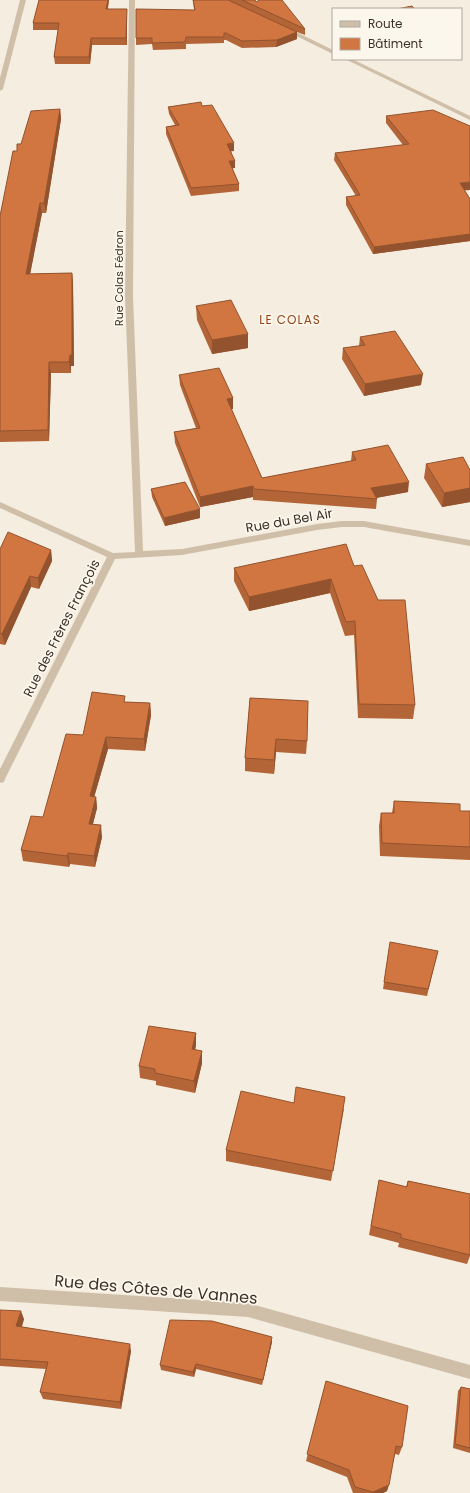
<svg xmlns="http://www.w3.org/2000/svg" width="470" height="1493" viewBox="0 0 470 1493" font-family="Poppins,sans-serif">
	<rect width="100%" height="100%" fill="#f5eddf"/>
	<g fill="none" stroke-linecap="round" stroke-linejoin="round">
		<g fill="#cfbfa9" fill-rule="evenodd">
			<polygon points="20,0 26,0 3,89 0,91 0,78"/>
			<polygon points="129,0 135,0 133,296 143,551 182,549 317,524 342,521 364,521 470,540 470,546 364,527 342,527 317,530 182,555 115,559 5,779 4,782 0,783 0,769 107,557 0,508 0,502 113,553 135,552 125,296"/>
			<polygon points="284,28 288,28 333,50 333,54 284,30"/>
			<polygon points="345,59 352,59 470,116 470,120"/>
			<polygon points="0,1287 248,1303 470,1365 470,1379 248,1317 0,1301"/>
		</g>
	</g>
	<g fill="#b46538">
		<polygon points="109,0 108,9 127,16 127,45 92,45 90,64 55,64 54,57 58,30 33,30 33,23"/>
		<polygon points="193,0 255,0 256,2 305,29 305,35 297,32 297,39 276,47 242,48 226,40 224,40 224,43 186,44 186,49 153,50 152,44 136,45 136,38 194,10"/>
		<polygon points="202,106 234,151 231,151 235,168 232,168 239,184 239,191 191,196 166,134 166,127 175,125 169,114 168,107"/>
		<polygon points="60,109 61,119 46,213 42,213 30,274 72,273 73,284 74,366 71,366 71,373 51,373 49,441 0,442 0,216 17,151 21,144"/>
		<polygon points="386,116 464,190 470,199 470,241 373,254 346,205 346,197 356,196 334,160 335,153 403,145 386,123"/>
		<polygon points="196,306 248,334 248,348 212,354 197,320"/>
		<polygon points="360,337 421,385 364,396 342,359 343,348 359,346"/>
		<polygon points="179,375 233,398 233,409 231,409 262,478 351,461 352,452 408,492 376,498 377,499 376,509 253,500 253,497 200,507 175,443 174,432 196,428 180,385"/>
		<polygon points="426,464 470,470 470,502 442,507 424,478"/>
		<polygon points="151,489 200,518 165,526 152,497"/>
		<polygon points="0,549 51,550 52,561 39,589 31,587 5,645 0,644"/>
		<polygon points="354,566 415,705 413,719 358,718 354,635 345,636 330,593 249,611 234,581 234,568"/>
		<polygon points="250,698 307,741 306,754 276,752 274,774 245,771 245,758"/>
		<polygon points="126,702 150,703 151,715 145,751 108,749 94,797 96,797 97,808 93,824 102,837 95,867 70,864 69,867 23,861 21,850 43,817 83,735"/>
		<polygon points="394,801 460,811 470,811 470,860 380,856 379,826 381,813 392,813"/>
		<polygon points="389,949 438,951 427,996 383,989"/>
		<polygon points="196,1033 196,1045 195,1050 202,1051 202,1063 195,1093 156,1085 156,1081 140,1078 139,1066"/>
		<polygon points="294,1103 344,1109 331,1181 226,1161 226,1150"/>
		<polygon points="379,1180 406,1187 408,1181 470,1194 470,1256 467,1264 398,1247 399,1243 369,1235"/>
		<polygon points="0,1310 24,1319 22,1327 131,1351 121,1409 43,1399 40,1392 46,1369 0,1366"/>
		<polygon points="272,1342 262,1385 196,1369 194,1377 161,1370 160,1365"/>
		<polygon points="326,1381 402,1447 399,1455 395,1454 387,1491 383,1493 353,1493 347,1477 306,1461"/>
		<polygon points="461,1387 470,1389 470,1453 453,1448 458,1391"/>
	</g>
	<g fill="#92532e">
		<polygon points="108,0 109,0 106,16 106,9"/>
		<polygon points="127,9 127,45 126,38"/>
		<polygon points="297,32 297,39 276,47 277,40"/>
		<polygon points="91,38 92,45 90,64 89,57"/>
		<polygon points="60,109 61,119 46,213 44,203"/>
		<polygon points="234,143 234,151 227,152 227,144"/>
		<polygon points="229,161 235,161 235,168 229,169"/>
		<polygon points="470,182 470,190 458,191 460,183"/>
		<polygon points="40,203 42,213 28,285 26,274"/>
		<polygon points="470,234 470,241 373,254 374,247"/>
		<polygon points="72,273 73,284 74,366 71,366 71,373 69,362"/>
		<polygon points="248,334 248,348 212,354 212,340"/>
		<polygon points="49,362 51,373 49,441 48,430"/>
		<polygon points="423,374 421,385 364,396 365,384"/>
		<polygon points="233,398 233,409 227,410 227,399"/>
		<polygon points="409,482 408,492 370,499 371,488"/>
		<polygon points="253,486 253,497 200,507 200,497"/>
		<polygon points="470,488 470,502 442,507 444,493"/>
		<polygon points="200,509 200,518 165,526 164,518"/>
		<polygon points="51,550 52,561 39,589 38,578"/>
		<polygon points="30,576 31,587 5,645 2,634"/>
		<polygon points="331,579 330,593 249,611 249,597"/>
		<polygon points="150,703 151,715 145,751 144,739"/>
		<polygon points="106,737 108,749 91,808 90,796"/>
		<polygon points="276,739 276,752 274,774 274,760"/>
		<polygon points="96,797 97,808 90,835 89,824"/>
		<polygon points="101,825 102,837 95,867 94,856"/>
		<polygon points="68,853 70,864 69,867 67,856"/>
		<polygon points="196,1033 196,1045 193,1061 192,1049"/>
		<polygon points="202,1051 202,1063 195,1093 194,1081"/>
		<polygon points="21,1311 24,1319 19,1333 16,1326"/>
		<polygon points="272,1337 272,1342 262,1385 263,1380"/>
		<polygon points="130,1344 131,1351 121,1409 120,1402"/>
		<polygon points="196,1364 196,1369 194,1377 193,1372"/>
		<polygon points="389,1485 387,1491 383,1493 372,1493 373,1492"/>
	</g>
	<g fill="#d17641" stroke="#92532e">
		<polygon points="39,0 108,0 106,9 127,9 126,38 91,38 89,57 54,57 59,23 33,23"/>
		<polygon points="193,0 228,0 297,32 277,40 242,41 226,33 224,33 224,37 186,37 185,42 152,43 152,38 136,38 136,9 195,10"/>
		<polygon points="242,0 255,0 256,2 259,0 282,0 305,29"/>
		<polygon points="412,6 415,9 397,9"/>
		<polygon points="201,102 202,106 212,105 234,143 227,144 235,161 229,161 239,184 191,188 166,127 179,125 168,107"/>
		<polygon points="60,109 44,203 40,203 26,274 72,273 72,355 70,355 69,362 49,362 48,430 0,431 0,216 13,151 17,151 17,144 21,144 31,111"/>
		<polygon points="433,110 470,126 470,182 460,183 470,199 470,234 374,247 346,197 360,195 335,153 409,144 386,116"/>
		<polygon points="231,300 248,334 212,340 196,306"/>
		<polygon points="395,331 423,374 365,384 343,348 365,345 360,337"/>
		<polygon points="219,368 233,398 227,399 262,478 356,460 352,452 388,445 409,482 371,488 377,499 254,489 253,486 200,497 174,432 200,428 179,375"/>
		<polygon points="463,457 470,470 470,488 444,493 426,464"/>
		<polygon points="185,482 200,509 164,518 151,489"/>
		<polygon points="8,532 51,550 38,578 30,576 2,634 0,633 0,549"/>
		<polygon points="346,544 354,566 362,565 378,600 405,600 415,705 359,704 355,621 346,622 331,579 249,597 234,568"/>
		<polygon points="92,692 125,696 124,702 150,703 144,739 106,737 90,796 96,797 89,824 101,825 94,856 68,853 67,856 21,850 31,816 43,817 66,734 83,735"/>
		<polygon points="250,698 308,701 307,741 276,739 274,760 245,758"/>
		<polygon points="394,801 460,804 460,811 470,811 470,847 382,843 381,813 394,813"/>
		<polygon points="390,942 438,951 428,989 384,982"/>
		<polygon points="149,1026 196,1033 192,1049 202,1051 194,1081 155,1073 155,1069 139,1066"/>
		<polygon points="296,1087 345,1097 333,1171 226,1150 241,1091 294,1103"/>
		<polygon points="379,1180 407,1187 408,1181 470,1194 470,1255 401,1238 401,1234 371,1226"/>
		<polygon points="0,1310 21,1311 16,1326 130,1344 120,1402 40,1392 48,1362 0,1359"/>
		<polygon points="170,1320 212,1321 272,1337 263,1380 196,1364 193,1372 160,1365"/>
		<polygon points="326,1381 408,1406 402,1447 396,1446 389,1485 373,1492 355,1487 349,1470 307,1454"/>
		<polygon points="461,1387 470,1389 470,1448 455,1444"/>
	</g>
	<g text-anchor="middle" stroke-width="3.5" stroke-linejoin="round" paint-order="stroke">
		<g font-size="11" fill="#3c3129" stroke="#fcf7ec">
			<text transform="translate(119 278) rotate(-90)" y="4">Rue Colas Fédron</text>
		</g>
		<g font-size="12" letter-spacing="1" fill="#93461a" stroke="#fcf7ec">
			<text x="290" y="324">LE COLAS</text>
		</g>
		<g font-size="13" fill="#3c3129" stroke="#fcf7ec">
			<text transform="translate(289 520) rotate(-10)" y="5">Rue du Bel Air</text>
			<text transform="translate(61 628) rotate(-63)" y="5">Rue des Frères François</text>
		</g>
		<g font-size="16" fill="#3c3129" stroke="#fcf7ec">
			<text transform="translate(156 1289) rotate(5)" y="6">Rue des Côtes de Vannes</text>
		</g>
	</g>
	<rect x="332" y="8" width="130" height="52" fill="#fcf7ec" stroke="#afa89e"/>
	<rect x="340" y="21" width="20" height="6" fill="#cfbfa9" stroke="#afa89e"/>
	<text x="368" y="28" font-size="12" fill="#3c3129">Route</text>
	<rect x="340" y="38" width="20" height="12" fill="#d17641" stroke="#afa89e"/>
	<text x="368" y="48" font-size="12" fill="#3c3129">Bâtiment</text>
</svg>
